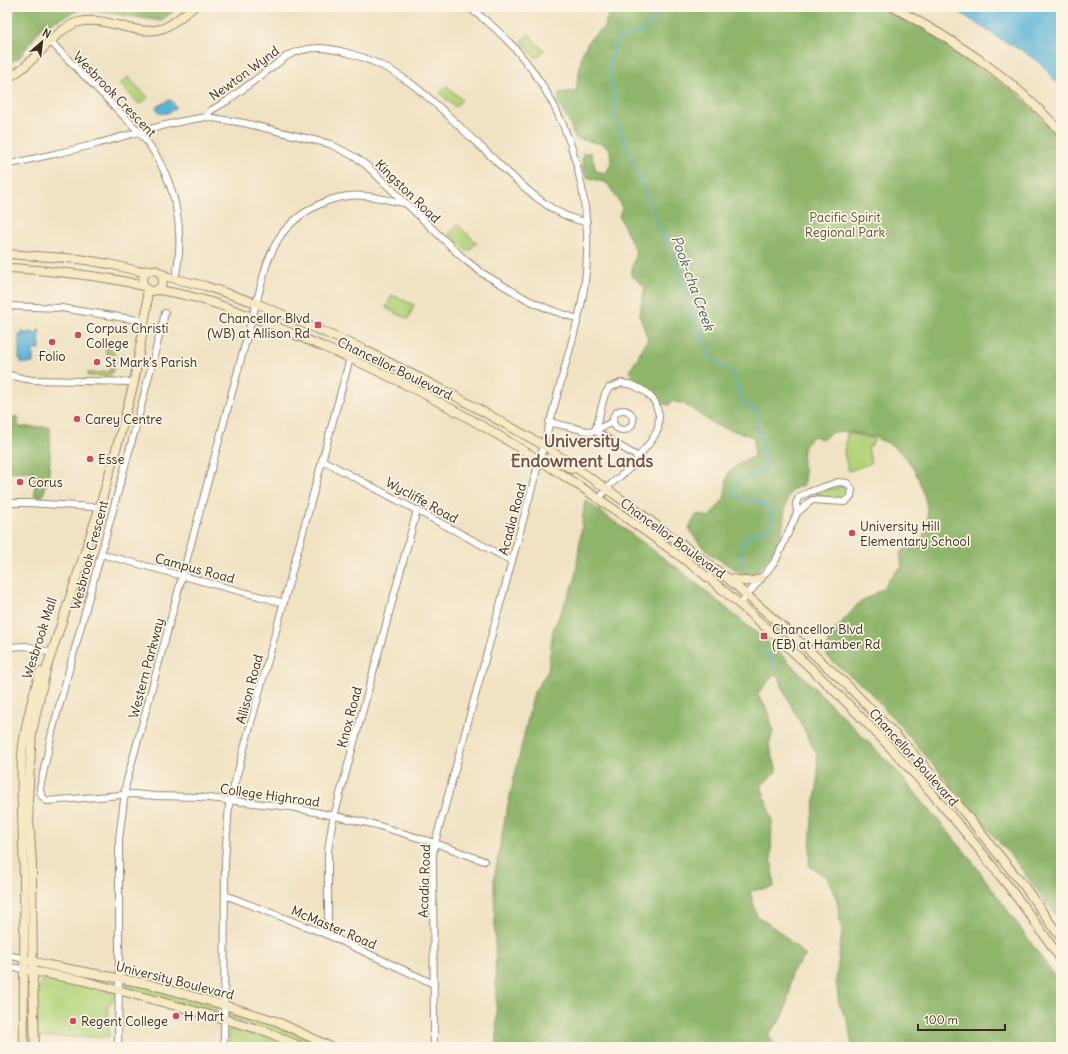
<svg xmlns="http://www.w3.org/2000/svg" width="1068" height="1054" viewBox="0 0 1068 1054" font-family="Delius,sans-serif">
	<rect width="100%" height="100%" fill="#fcf5e5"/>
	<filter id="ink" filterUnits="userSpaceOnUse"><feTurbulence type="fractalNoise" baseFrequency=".025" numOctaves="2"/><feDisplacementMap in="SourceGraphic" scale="8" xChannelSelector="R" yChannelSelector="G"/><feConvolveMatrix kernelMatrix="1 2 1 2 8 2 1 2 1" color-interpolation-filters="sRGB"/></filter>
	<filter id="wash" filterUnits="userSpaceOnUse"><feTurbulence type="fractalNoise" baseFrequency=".012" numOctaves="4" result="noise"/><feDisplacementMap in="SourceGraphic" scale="16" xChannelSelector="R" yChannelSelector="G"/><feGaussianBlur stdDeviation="0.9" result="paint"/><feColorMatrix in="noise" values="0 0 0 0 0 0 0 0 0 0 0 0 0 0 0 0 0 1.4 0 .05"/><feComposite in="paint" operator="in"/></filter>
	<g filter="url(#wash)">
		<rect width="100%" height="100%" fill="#f0e2c3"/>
		<g fill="#b3d37a" stroke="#777e4c">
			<polygon points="529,34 544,51 536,58 521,41"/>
			<polygon points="128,77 148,97 140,105 120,84"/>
			<polygon points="447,86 462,100 455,107 440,93"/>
			<polygon points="458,225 477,243 468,252 449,234"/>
			<polygon points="392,295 414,305 408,319 386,308"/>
			<path d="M106,346C119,352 116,366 110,376H88V373L109,372V368L111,367V357H109V353H106Z"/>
			<polygon points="847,434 854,434 873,439 874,441 871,446 868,447 871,463 849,471 844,453"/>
			<polygon points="841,486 845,487 848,492 847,496 843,498 817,497 815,496 817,493"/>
			<polygon points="47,978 63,980 114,992 116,995 108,1006 109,1037 38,1037 38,987 39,987 41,981"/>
			<polygon points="127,981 217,1006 216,1013 127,990"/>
			<polygon points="229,1010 273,1023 326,1047 305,1047 228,1016"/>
			<path d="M233,1025L245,1028L293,1047H229C229,1039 226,1030 233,1025Z"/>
		</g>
		<g fill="#8eb56a" stroke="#647044">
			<polygon points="7,7 179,7 161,21 81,9 42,27 19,58 7,63"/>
			<path d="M611,7H885L917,22L976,63L1000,83L1018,94L1061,138V923L1016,862L901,727L866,688L827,657L829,637L858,604L884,588L889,578L902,567L900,554L905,548C918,551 920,544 924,534C931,519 926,500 921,486C910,454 892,440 859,434C852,432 842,431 834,432C822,435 830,443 813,436C810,439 806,443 804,446C799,459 808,472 803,485C800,486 795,488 792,490C783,501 785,524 780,537C777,546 770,556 764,563C750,580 744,575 728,565C709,554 700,548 689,528L697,514L709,517L724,499L728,473L744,460L754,457V437L715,425L684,404L671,401L669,405L660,404L651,388L637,381L630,371L648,339L639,314L645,287L631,275L636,251L619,216L622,208L617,198L607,183L587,177L582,165L583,153H591L596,171L606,173L611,164L610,149L602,144L575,138L569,122L558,104L559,93L576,91L582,54L589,40L604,27Z"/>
			<path d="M10,417H18V427H50C50,450 52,478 41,499L35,498L34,471L7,472V429H11Z"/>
			<polygon points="585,500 680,570 777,650 896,770 970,858 1061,985 1061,1047 852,1047 849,1025 839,1004 836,980 842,933 837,900 827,877 809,866 812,819 818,782 817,754 786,696 779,677 774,675 757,694 769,712 773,732 769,745 777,771 761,786 772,819 771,854 774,887 750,891 757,916 780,932 806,956 791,972 790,991 783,1017 768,1035 777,1047 497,1047 494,879 505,818 534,692 548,671 553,630 575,580"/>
		</g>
		<g fill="#5ab2d7" stroke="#4a6e7a">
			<polygon points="952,7 1061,7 1061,86 1056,82 1043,66 1023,51 1000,39"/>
			<path d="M169,100L172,101L176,107C172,112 165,115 159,113L156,107Z"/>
			<polygon points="38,330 40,330 39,334 40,349 33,350 33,363 21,363 21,359 19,359 19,335 22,335 22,332 24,332 24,334 29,332 37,333"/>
		</g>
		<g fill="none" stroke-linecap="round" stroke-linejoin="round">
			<g stroke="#5ab2d7" stroke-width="1.5">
				<path d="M661,7L657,15L645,30L617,39L609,65L614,97V115L656,218L680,272L691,314L712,359L732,373L744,404L755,408L760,439L766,455L764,471L745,478L734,487L735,496L762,503L770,508L773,521L763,533L752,532C741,544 739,548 742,564"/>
				<polyline points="762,649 771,657 775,669"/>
			</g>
		</g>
	</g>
	<g filter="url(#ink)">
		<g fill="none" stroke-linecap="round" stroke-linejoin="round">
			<g stroke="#968670" stroke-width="8">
				<g id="street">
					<path d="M51,42C72,64 94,85 115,107C126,119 139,130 148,143C176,183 186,231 175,279"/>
					<polyline points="206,117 244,123 330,144 355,157 366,165 464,259 482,273 528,300 551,310 578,319"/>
					<path d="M7,165C37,157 67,152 96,144C133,134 169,122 206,117L210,111L227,101L287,56C308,45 326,47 348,53C394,65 423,91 456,123C471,138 487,152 502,167C525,188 555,218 587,222"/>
					<polyline points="7,306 61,308 145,321"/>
					<path d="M165,313L136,426L52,732L40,788C40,794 42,797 47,801L134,794L155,796L199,797L291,807L373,824L435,843L484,861"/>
					<path d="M7,375C16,376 23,379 33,380L134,382"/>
					<circle cx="623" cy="420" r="10"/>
					<polyline points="549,422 591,432 613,422"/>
					<polyline points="595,431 605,394 609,388 621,383 633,385 646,392 655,402 659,415 658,429 652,440 638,457 634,465 611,484 599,499"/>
					<polyline points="595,431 638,457"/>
					<polyline points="322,460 512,561"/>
					<polyline points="7,503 28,503 93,507 100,506"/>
					<polyline points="101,554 284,603"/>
					<polyline points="740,604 776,560 797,513 812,500 845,502 851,497 852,489 847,483 838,482 809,492 799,497 796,503 797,513"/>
					<polyline points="7,647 26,646 52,653"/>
					<polyline points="225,895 328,935 434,984"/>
					<polyline points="328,935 328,851 332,824 417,510"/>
					<polyline points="7,955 25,959"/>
					<polyline points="7,967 24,969"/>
					<path d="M118,1047L119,977V839L126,784L267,263C272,252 276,240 284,231C304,208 335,193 365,196C378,197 392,201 404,203"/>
					<polyline points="224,1047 225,860 229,804 350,358 354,345"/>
					<path d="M434,1047L433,854L435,843L578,319C607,205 567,75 468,7"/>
				</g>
			</g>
			<g stroke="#968670" stroke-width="10">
				<g id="secondary">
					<path d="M893,7C924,24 955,42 984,63C1012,83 1038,107 1061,132"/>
					<path d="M7,78C34,66 54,28 79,22C108,15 135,38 164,28C175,23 184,14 194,7"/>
					<polyline points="7,254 79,259 109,264 138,271 155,270 168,277 205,286 256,303 361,348 455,396 543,445 621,499 726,577 800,642 848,686 910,750 955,801 1024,886 1061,938"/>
					<path d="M7,268C33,269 59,272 84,275C105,278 125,280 145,287"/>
					<path d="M149,271C132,281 152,300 161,286C164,282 163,278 161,274"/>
					<path d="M158,290C216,298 272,325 326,348C416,386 503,435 584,489C624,516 663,543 701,572C729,594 754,617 780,640C846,699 907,762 964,831C998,872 1032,915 1061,960"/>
					<polyline points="540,460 550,458 572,469"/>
					<path d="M727,578C739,580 750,584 761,578"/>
					<polyline points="27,960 48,965 149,984 224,1005 276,1021 331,1047"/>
					<polyline points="27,970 81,980 224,1019 268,1032 301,1047"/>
					<path d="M24,1047C23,993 25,940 24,886C24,843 20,799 22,755C24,728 32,699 40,672"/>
					<polyline points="35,1047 33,984 32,865 28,800 32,732 46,670 100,506 119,439 134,382 147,307 147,290"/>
				</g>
			</g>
			<use href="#street" stroke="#fff" stroke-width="6"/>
			<use href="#secondary" stroke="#f7e9c3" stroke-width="8"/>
		</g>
	</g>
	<g fill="#d1495b" stroke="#fcf5e5" stroke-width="1.5">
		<rect x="314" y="321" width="8" height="8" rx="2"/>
		<circle cx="78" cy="335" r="4"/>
		<circle cx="52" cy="342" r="4"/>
		<circle cx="97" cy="362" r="4"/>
		<circle cx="77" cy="419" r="4"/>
		<circle cx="90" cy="459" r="4"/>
		<circle cx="20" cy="482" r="4"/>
		<circle cx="852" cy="533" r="4"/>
		<rect x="760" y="632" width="8" height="8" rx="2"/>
		<circle cx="176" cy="1016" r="4"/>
		<circle cx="73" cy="1021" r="4"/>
	</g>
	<g text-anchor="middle" stroke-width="3.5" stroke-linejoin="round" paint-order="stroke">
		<g font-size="13" fill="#3b2a1e" stroke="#fcf5e5">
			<text transform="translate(244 73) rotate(-36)" y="5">Newton Wynd</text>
			<text transform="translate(115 94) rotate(46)" y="5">Wesbrook Crescent</text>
			<text transform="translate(408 191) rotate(44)" y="5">Kingston Road</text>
			<text transform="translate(395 368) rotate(26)" y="5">Chancellor Boulevard</text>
			<text transform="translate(422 500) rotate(29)" y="5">Wycliffe Road</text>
			<text transform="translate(512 519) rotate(-75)" y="5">Acadia Road</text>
			<text transform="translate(673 538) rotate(36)" y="5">Chancellor Boulevard</text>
			<text transform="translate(89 555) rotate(-75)" y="5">Wesbrook Crescent</text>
			<text transform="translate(195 568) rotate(15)" y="5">Campus Road</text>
			<text transform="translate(39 638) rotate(-72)" y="5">Wesbrook Mall</text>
			<text transform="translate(146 668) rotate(-75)" y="5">Western Parkway</text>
			<text transform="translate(249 689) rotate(-75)" y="5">Allison Road</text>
			<text transform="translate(349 717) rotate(-75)" y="5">Knox Road</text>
			<text transform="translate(914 757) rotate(48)" y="5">Chancellor Boulevard</text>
			<text transform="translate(270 795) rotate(8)" y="5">College Highroad</text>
			<text transform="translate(424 881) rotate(-88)" y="5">Acadia Road</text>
			<text transform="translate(334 927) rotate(23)" y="5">McMaster Road</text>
			<text transform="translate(175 980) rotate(14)" y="5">University Boulevard</text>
		</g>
		<g font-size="13" fill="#595435" stroke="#fcf5e5">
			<text x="845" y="222">Pacific Spirit<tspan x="845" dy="15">Regional Park</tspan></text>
		</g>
		<g font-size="13" fill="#3b2a1e" stroke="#fcf5e5" text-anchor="start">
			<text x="310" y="323" text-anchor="end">Chancellor Blvd<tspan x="310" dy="15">(WB) at Allison Rd</tspan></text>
			<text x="86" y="333">Corpus Christi<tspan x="86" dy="15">College</tspan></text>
			<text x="52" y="361" text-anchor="middle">Folio</text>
			<text x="105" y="367">St Mark's Parish</text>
			<text x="85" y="424">Carey Centre</text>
			<text x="98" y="464">Esse</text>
			<text x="28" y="487">Corus</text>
			<text x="860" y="531">University Hill<tspan x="860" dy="15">Elementary School</tspan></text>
			<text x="772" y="634">Chancellor Blvd<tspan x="772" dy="15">(EB) at Hamber Rd</tspan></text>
			<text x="184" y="1021">H Mart</text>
			<text x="81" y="1026">Regent College</text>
		</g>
		<g font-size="14" font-style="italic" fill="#465a5f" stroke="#fcf5e5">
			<text transform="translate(693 283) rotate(70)" y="5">Pook-cha Creek</text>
		</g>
		<g font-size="17" font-weight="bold" fill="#745248" stroke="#fcf5e5">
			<text x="582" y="447">University<tspan x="582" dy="20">Endowment Lands</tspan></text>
		</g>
	</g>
	<rect width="1068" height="1054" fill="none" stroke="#fcf5e5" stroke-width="24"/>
	<g transform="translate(42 42) rotate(28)" stroke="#fcf5e5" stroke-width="3" paint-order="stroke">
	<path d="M0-3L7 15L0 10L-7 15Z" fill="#3b2a1e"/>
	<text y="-6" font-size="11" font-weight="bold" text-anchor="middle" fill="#3b2a1e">N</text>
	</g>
	<path d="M918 1024v6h87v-6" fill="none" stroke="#3b2a1e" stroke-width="2"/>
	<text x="924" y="1024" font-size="12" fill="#3b2a1e" stroke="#fcf5e5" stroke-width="3" paint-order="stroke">100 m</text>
</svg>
